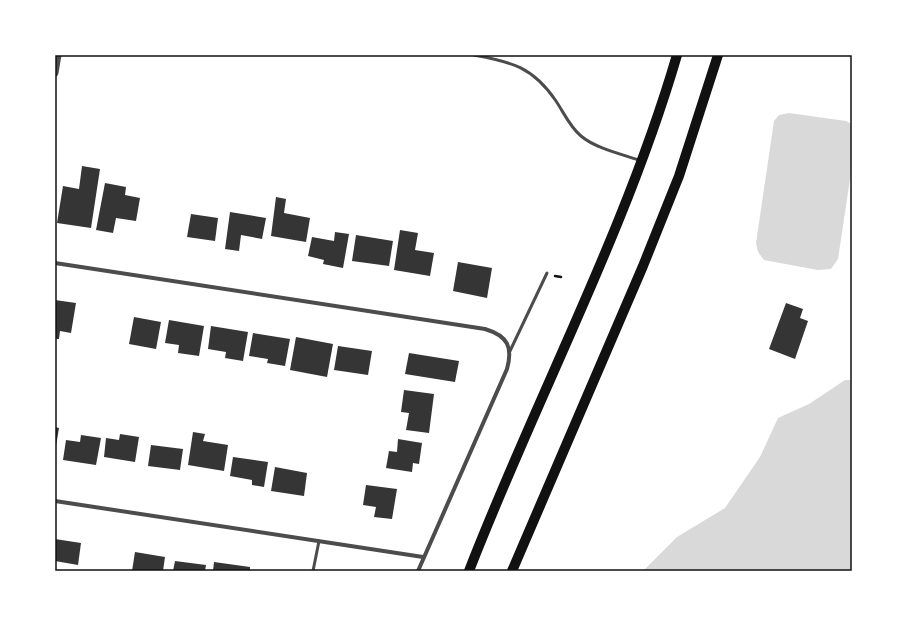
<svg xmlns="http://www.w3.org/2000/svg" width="907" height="626" viewBox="0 0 907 626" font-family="'Source Serif 4',serif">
	<rect width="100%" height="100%" fill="#fff"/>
	<g fill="#d9d9d9">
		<polygon points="789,113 846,121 852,124 852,166 838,259 831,269 818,270 764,260 758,252 756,243 774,121 779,115"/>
		<polygon points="845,380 852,380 852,571 643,571 677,537 725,508 760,457 778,418 809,404"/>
	</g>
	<g fill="#353535">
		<polygon points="82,166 100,169 91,228 57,223 63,186 79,189"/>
		<polygon points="105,183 126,187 125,195 140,198 136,221 116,218 113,233 96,230"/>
		<polygon points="276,197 286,199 284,213 310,218 306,242 271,236"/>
		<polygon points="230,212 266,218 262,239 241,235 239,251 225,249"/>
		<polygon points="191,214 218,218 215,241 187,237"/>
		<polygon points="400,230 418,233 415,250 434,253 430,276 394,270"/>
		<polygon points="335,232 349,234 343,268 323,264 324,260 308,256 312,237 334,241"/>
		<polygon points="356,235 393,241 389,266 352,261"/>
		<polygon points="458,262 492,268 487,298 453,291"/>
		<polygon points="55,300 76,303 71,333 60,331 59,339 55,339"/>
		<polygon points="786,303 803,309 800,318 808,321 795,359 769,349"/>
		<polygon points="134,317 161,322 156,349 129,344"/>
		<polygon points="169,320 204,326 199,356 178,353 179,345 165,343"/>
		<polygon points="211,326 248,332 243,361 225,358 226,352 208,349"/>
		<polygon points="253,333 290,339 285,366 267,363 268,359 249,356"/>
		<polygon points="296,337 333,344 327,377 290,370"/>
		<polygon points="338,346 372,351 368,375 334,370"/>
		<polygon points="409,353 459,361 455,382 405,374"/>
		<polygon points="404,390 434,394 429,433 406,430 409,413 401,412"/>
		<polygon points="55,427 59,428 56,446 55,446"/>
		<polygon points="193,432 205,434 203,441 228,445 224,471 188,465"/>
		<polygon points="120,434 139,437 135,462 104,457 106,438 119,440"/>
		<polygon points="81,435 101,438 96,465 63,460 66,440 80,442"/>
		<polygon points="398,439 422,443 419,464 413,463 412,472 386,468 389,451 397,452"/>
		<polygon points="151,445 183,449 180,470 148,466"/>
		<polygon points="233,457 268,462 264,487 252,485 252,480 230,476"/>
		<polygon points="275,467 307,473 304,496 271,491"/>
		<polygon points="366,485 397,489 392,519 374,517 376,507 363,505"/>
		<polygon points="55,539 81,543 78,565 55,561"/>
		<polygon points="135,552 165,557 163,571 132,571"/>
		<polygon points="175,561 206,565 205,571 173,571"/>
		<polygon points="214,562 250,567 250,571 213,571"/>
	</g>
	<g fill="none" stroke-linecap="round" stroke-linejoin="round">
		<polyline stroke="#111" stroke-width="2.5" points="555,276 561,277"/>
		<g stroke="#4c4c4c" stroke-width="3">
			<path d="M474,55C512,62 533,67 556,101C564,113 570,127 581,136C595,148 621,154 639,160"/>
			<polyline points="510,351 547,273"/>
			<polyline points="313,571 319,541"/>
		</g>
		<g stroke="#4c4c4c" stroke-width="4">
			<path d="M55,263L485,329C508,336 513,347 507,369L418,571"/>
			<polyline points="55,501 423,557"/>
		</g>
		<polyline stroke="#4c4c4c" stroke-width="7" points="55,73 58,55"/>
		<g stroke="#111" stroke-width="10">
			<path d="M469,571C536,398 625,233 677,55"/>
			<polyline points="512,571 643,266 679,176 718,55"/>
		</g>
	</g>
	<rect width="907" height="626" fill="none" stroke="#ffffff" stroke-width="112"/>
	<rect x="56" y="56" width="795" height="514" fill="none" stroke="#111" stroke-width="1.5"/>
</svg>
